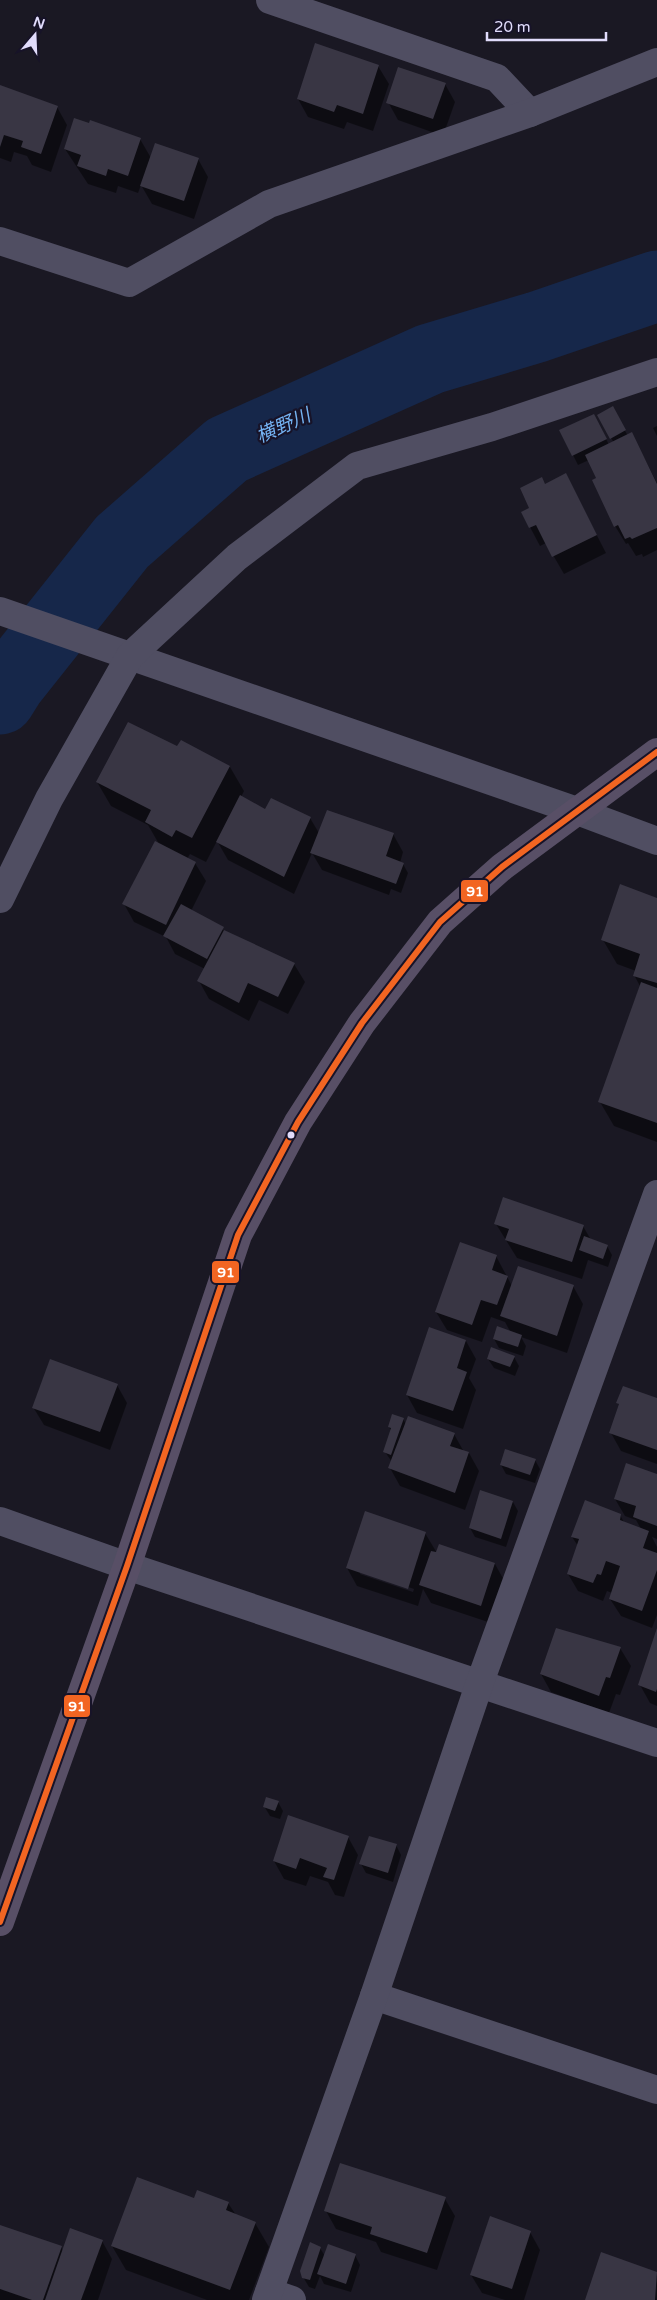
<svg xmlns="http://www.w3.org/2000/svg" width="657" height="2300" viewBox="0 0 657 2300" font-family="'Varela Round','Noto Sans JP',sans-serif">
	<rect width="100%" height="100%" fill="#1a1823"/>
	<g fill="#0007" fill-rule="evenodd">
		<polygon points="378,66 389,84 373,131 347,122 344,129 308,117 298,99"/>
		<polygon points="445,84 455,102 443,136 398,120 388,102"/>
		<polygon points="0,86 57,107 67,125 51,172 32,165 27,156 14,152 11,162 0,158"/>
		<polygon points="140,139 151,158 198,159 208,177 194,219 152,204 141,185 138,193 118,186 116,193 88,184 65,149"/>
		<polygon points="612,408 628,436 632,434 657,483 657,550 643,557 642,554 636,556 628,543 626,544 615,526 593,480 597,478 589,460 578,465 573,455 599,424 609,445 614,443 598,416"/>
		<polygon points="657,426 657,436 653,428"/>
		<polygon points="545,485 575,493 606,553 564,574 546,543 540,546 522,512 531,508"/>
		<polygon points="178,748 230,767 244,791 241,797 266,811 310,818 319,833 393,834 403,852 400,863 403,864 408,873 401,893 391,889 389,895 322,870 312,853 294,894 228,860 217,841 206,862 190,854 187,859 195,863 206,881 191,911 225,931 294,964 305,982 288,1014 259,1000 249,1021 209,999 199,981 205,969 175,954 166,937 134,922 124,904 159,844 148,825 111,806 97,782"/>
		<polygon points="657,899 657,1142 614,1126 600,1102 640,986 634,975 636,971 617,964 603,940"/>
		<polygon points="496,1224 583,1226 591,1240 607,1246 612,1255 608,1267 588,1260 582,1279 517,1258"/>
		<polygon points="496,1256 512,1286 573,1286 583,1304 567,1353 521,1337 526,1346 523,1356 499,1348 494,1339 511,1333 505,1322 491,1317 482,1342 447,1330 436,1312"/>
		<polygon points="466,1341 476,1359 469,1378 476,1390 463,1429 417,1413 407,1395"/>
		<polygon points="514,1357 519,1366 515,1376 494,1368 488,1359"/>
		<polygon points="117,1385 127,1403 110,1450 44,1425 33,1407"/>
		<polygon points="657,1399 657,1464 621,1451 611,1433 620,1406 618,1403"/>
		<polygon points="403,1419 406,1424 454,1434 464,1452 469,1453 479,1471 465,1510 400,1486 390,1468 392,1462 385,1452 391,1431 389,1427"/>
		<polygon points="535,1460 540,1469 535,1483 506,1474 501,1465"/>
		<polygon points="657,1476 657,1539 652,1537 657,1547 657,1615 652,1628 621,1616 610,1599 612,1593 607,1591 603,1601 578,1591 568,1574 578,1546 572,1537 620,1515 625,1524 641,1529 636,1520 625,1516 615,1499"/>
		<polygon points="513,1502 518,1511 506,1547 475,1537 470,1528"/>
		<path d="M425,1533L437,1553L495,1564L505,1582L491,1623L431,1603L423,1589L418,1606L357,1586L347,1568ZM360,1571L414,1589L413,1592L360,1574Z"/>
		<polygon points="657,1631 657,1706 650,1703 640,1685"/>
		<polygon points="620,1648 631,1666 620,1695 616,1694 609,1713 551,1692 541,1674"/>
		<polygon points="278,1802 283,1811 280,1819 270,1816 264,1806"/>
		<polygon points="348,1837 358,1855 344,1897 335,1895 328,1882 310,1876 306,1886 284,1879 274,1861"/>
		<polygon points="396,1845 401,1855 393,1882 366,1873 361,1864"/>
		<polygon points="445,2199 455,2216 437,2270 381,2252 376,2242 336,2229 326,2211"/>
		<polygon points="195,2200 228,2203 236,2215 255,2223 269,2247 249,2300 207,2300 126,2270 112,2246"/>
		<polygon points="0,2226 61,2247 63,2251 102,2241 112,2259 98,2300 0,2300"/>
		<polygon points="530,2232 540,2250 524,2300 505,2300 482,2293 471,2275"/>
		<polygon points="320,2248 325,2256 355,2255 360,2265 351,2292 324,2284 320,2276 315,2289 309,2287 303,2277"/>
		<polygon points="602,2254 657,2273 657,2300 586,2300"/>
	</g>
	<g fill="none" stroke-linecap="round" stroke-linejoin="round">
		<polyline stroke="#16274a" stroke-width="71" points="0,699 10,683 122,542 227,450 430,359 537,327 657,286"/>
	</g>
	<g fill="#393644">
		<polygon points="315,43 379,65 363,114 337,105 334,112 297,99"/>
		<polygon points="398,67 446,83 433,119 386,103"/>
		<polygon points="0,85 58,106 41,154 21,147 23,141 4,135 0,147"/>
		<polygon points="74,118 89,123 90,120 141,138 128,176 108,169 106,176 77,166 81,155 64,149"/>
		<polygon points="155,143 199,158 184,201 140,186"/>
		<polygon points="613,406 626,430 610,439 597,415"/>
		<polygon points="594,414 607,439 572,456 559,430"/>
		<polygon points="632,432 657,484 657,528 632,539 630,537 625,539 618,525 614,527 592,480 596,478 585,455"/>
		<polygon points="566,473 597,535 552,557 536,525 529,528 521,512 529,508 520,488 542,477 545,484"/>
		<polygon points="128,722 177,746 181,740 230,766 192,838 176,830 172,837 145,822 151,810 96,782"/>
		<polygon points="240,795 265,809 271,798 311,817 284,877 216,842"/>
		<polygon points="327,810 394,833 386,856 404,863 396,884 310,853"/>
		<polygon points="155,841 196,862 166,925 122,904"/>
		<polygon points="620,884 657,898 657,983 633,976 640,954 601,940"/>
		<polygon points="181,904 224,927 207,959 163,936"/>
		<polygon points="224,930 295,963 278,997 248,983 239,1003 197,981"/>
		<polygon points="641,982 657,988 657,1123 598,1102"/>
		<polygon points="503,1197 584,1225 572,1262 505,1240 509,1229 494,1224"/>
		<polygon points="584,1236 608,1245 603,1259 579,1250"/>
		<polygon points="460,1242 497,1255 492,1270 508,1276 497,1305 481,1300 472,1325 435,1312"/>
		<polygon points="518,1266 574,1285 557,1336 500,1316"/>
		<polygon points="497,1326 522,1335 518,1347 493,1339"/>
		<polygon points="429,1327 466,1340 457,1368 467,1372 453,1411 406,1395"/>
		<polygon points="491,1347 515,1356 510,1367 487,1359"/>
		<polygon points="50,1359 118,1384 100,1432 32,1408"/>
		<polygon points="623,1386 657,1398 657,1450 609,1433 619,1404 616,1403"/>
		<polygon points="392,1414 404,1418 391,1455 383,1452 391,1428 388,1427"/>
		<polygon points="408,1416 455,1433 450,1446 469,1452 455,1493 388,1468"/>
		<polygon points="505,1449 536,1459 530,1475 500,1465"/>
		<polygon points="626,1463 657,1474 657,1526 633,1517 636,1506 614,1499"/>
		<polygon points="480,1490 513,1501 501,1539 469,1528"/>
		<polygon points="585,1500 621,1514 620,1520 649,1531 643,1548 657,1553 657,1570 642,1611 609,1599 620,1566 606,1561 601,1575 597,1574 593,1583 567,1574 579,1539 571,1537"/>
		<polygon points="365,1511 426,1532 408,1589 346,1568"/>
		<polygon points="439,1544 495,1563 481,1606 419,1585 431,1551 436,1552"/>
		<polygon points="556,1628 621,1647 610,1678 606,1677 599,1696 540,1674"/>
		<polygon points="657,1628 657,1689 656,1692 638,1685"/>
		<polygon points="266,1797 279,1801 275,1811 263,1807"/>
		<polygon points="288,1815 349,1836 334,1880 323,1877 327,1868 300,1858 296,1869 273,1861"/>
		<polygon points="369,1836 397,1844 388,1873 359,1864"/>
		<polygon points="340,2163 446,2197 427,2253 370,2234 372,2227 324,2211"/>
		<polygon points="137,2177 194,2198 197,2190 229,2202 226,2210 256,2222 230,2290 111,2246"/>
		<polygon points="490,2216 531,2231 512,2289 470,2275"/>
		<polygon points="0,2225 62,2246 43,2300 32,2300 0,2289"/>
		<polygon points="70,2228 103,2240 81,2300 45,2300"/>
		<polygon points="310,2242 321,2247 310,2280 302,2278 300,2271"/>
		<polygon points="328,2244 356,2254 346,2284 317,2274"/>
		<polygon points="601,2252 657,2272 655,2300 585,2300"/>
	</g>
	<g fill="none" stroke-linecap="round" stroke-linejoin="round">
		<g stroke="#504e62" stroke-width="28">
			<polyline points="270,0 497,78 530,113"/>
			<polyline points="0,241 129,283 269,204 530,113 657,62"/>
			<polyline points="0,611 577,811 657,841"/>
			<polyline points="0,899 49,799 130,656 237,557 357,466 492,427 657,372"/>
			<polyline points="0,1521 127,1566 657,1743"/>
			<polyline points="374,1996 657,2090"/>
			<polyline points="269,2292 292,2300"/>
			<polyline points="266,2300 374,1996 479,1685 657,1194"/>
		</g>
		<polyline stroke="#584f66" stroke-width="28" points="0,1922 127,1566 238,1235 298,1122 362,1023 440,922 502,867 657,752"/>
		<g stroke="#171328" stroke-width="10">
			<polyline id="bus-1" points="0,1922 127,1566 238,1235 298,1122 362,1023 440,922 502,867 657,752"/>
		</g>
		<use href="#bus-1" stroke="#f26522" stroke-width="6"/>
	</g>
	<circle fill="#e1dcfc" stroke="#171328" stroke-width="2" cx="291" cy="1135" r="4.5"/>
	<g text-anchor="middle" stroke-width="4.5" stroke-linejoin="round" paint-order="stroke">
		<g font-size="19" font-style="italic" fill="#74b2f2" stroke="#171328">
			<text transform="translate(283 425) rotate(-24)" y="7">横野川</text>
		</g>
	</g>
	<g stroke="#171328" stroke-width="2">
		<rect x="460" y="879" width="29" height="24" rx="5" fill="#f26522"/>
		<rect x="211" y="1260" width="29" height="24" rx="5" fill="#f26522"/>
		<rect x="63" y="1694" width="28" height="24" rx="5" fill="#f26522"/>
	</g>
	<g font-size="14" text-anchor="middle" font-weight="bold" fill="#fff">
		<text x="475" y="896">91</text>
		<text x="226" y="1277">91</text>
		<text x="77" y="1711">91</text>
	</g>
	<g transform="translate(35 35) rotate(19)" stroke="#171328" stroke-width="4" paint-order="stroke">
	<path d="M0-4L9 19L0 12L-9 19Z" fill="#e1dcfc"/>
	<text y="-8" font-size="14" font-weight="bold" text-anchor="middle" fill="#e1dcfc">N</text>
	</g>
	<path d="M487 32v8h119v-8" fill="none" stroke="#e1dcfc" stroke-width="2.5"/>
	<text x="494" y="32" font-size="15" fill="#e1dcfc" stroke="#171328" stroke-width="4" paint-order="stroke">20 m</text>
</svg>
